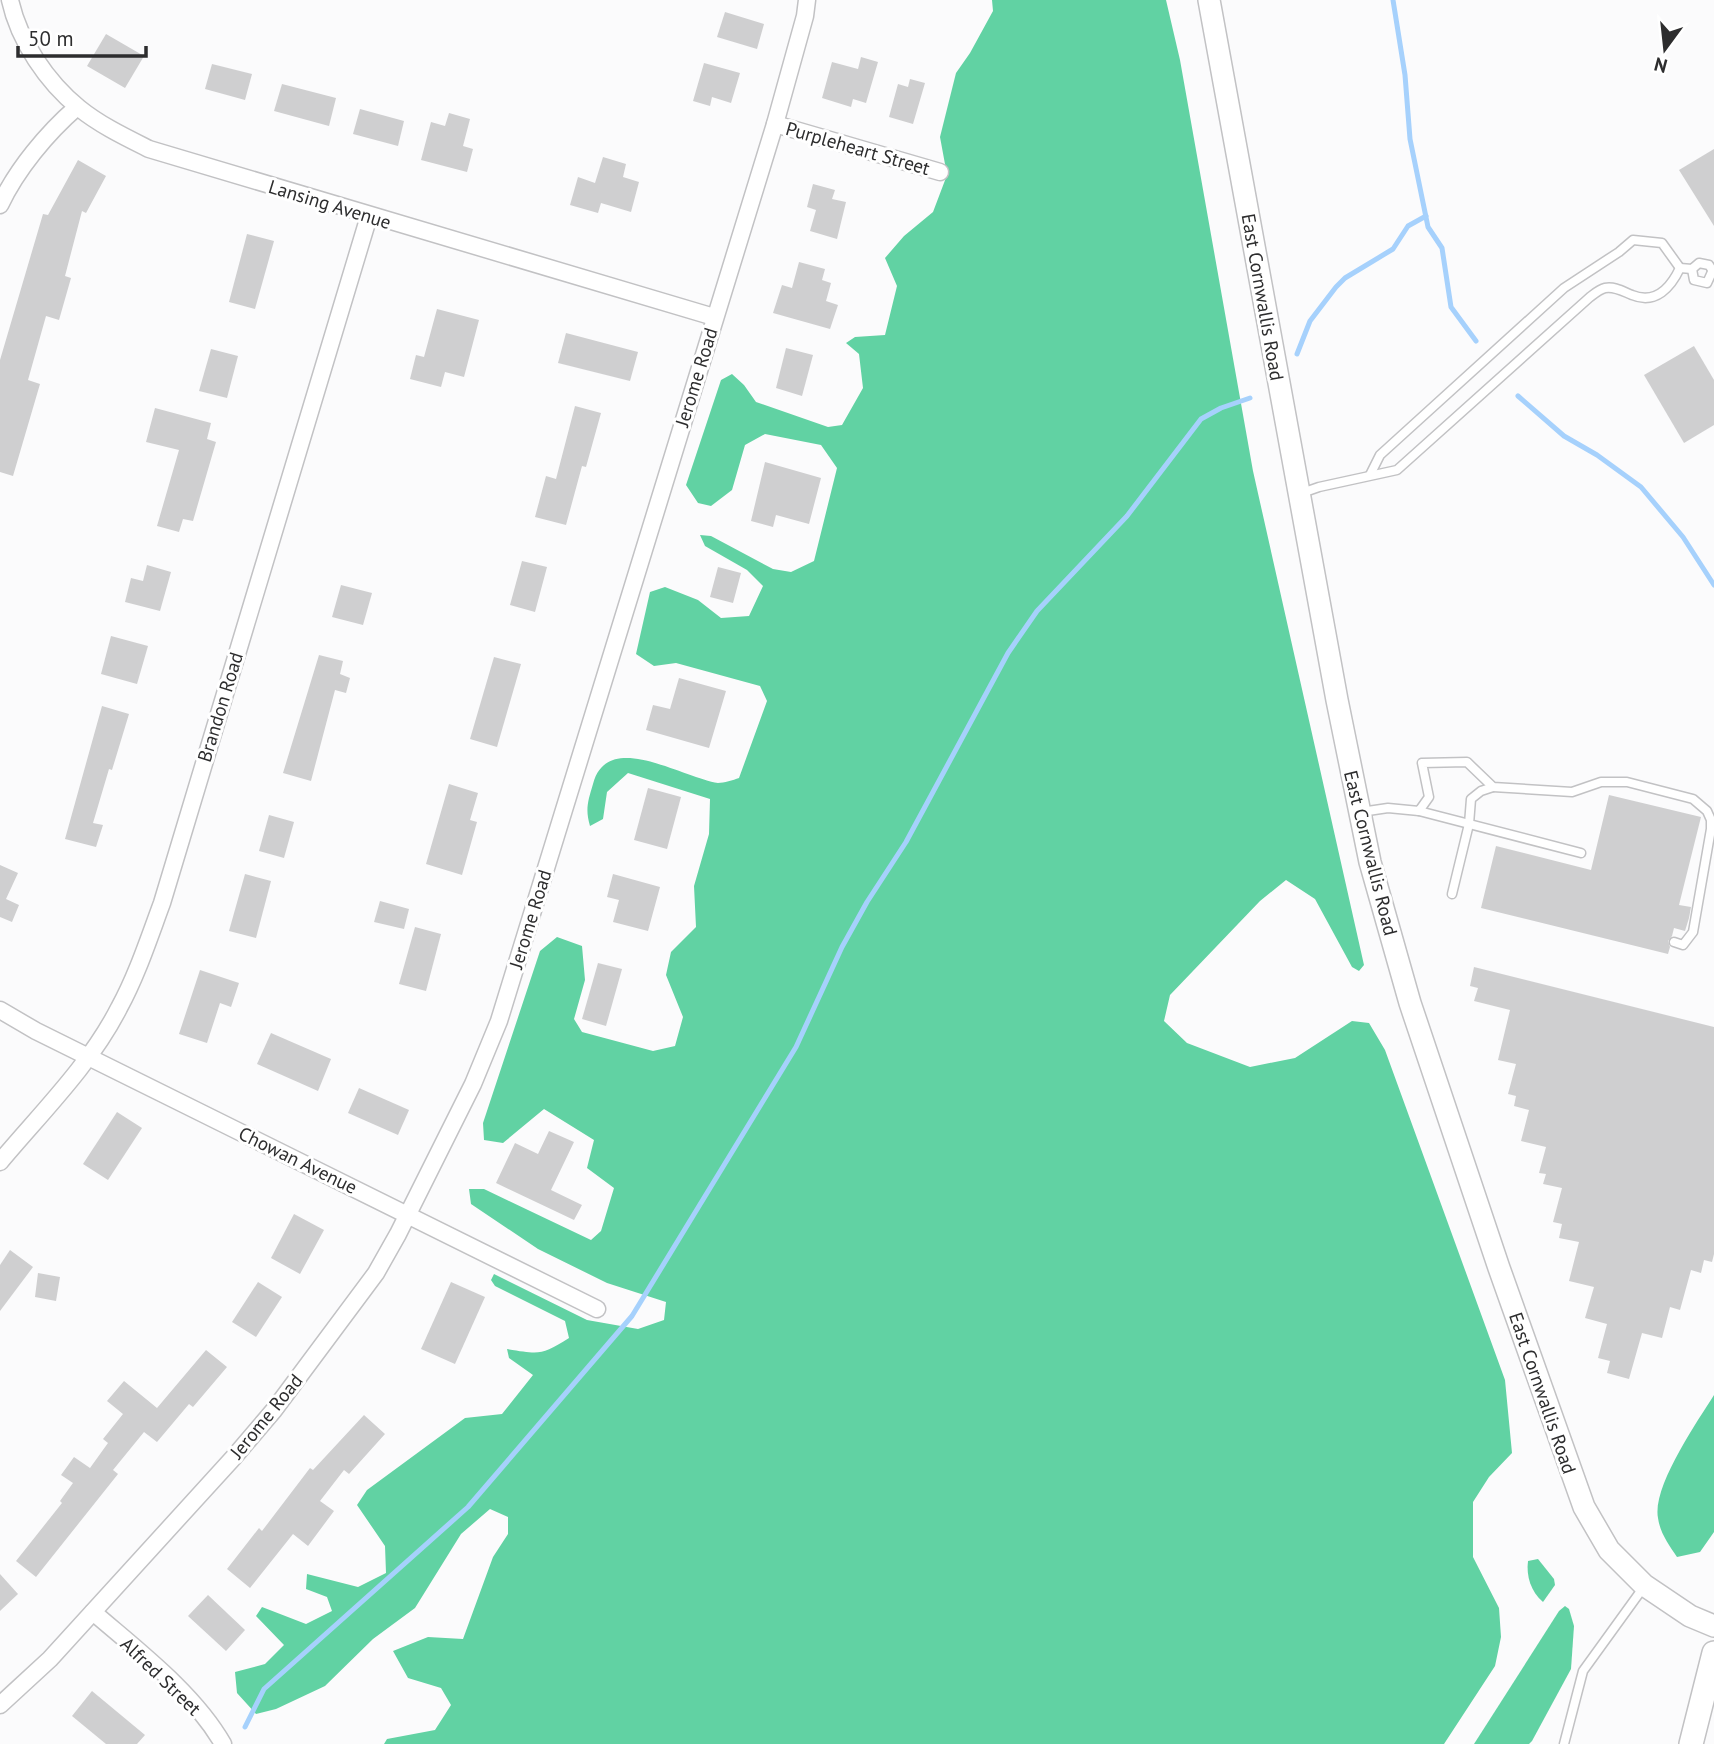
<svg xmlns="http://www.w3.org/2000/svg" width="1714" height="1744" viewBox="0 0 1714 1744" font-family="'PT Sans',sans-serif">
	<rect width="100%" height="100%" fill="#fbfbfc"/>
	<g fill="#61d2a3">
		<path d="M992,0H1166L1180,60L1253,471L1364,965L1359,971L1352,967L1315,899L1286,880L1260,901L1170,995L1164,1021L1187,1043L1250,1067L1295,1058L1352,1021L1369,1023L1385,1050L1505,1380L1512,1453L1489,1477L1473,1502V1557L1499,1608L1501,1637L1495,1666L1444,1744H384L387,1739L435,1730L451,1705L441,1688L408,1678L393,1651L428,1637L463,1639L493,1557L508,1534V1517L490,1509L461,1534L415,1608L373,1639L325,1686L276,1709L256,1714L237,1693L235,1672L265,1664L284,1645L256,1616L262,1607L306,1624L332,1611L327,1597L306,1589L307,1574L358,1587L386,1573L385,1546L357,1505L367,1490L465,1418L502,1414L533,1375L509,1358L507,1349C539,1354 541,1356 569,1338L565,1321L495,1286L491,1280L494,1274L587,1320L638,1329L664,1320L666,1302L607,1283L538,1249L471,1204L469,1189H484L591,1240L601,1231L614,1188L587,1168L594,1140L544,1109L503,1143L484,1140L483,1123L540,951L557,937L582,946L585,980L574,1019L582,1032L653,1051L675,1046L683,1017L666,975L671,952L696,927L694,886L709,834L710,799L628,773L607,792L603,819L590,826C585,809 588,801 593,784C607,729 683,778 718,783C724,783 733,780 739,778L767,701L760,686L676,663L654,666L636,654L650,592L665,587L698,600L721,618L749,616L763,586L747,570L705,546L700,535L711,536L773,569L791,572L814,561L837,468L821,445L765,434L745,445L732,490L711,506L698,503L686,485L721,380L732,374L744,385L756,402L828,427L842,425L863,388L859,354L846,343L855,337L885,335L897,286L885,258L904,236L933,212L947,175L940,137L956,73L970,53L993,11Z"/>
		<path d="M1714,1395V1532L1700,1552L1677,1557C1669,1545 1660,1533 1658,1518C1652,1487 1697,1422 1714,1395Z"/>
		<path d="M1538,1559L1554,1579L1555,1585L1543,1602C1531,1592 1526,1576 1528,1561Z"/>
		<polygon points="1565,1606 1569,1609 1574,1626 1571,1669 1532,1741 1529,1744 1474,1744 1559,1611"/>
	</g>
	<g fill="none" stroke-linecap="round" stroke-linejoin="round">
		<g stroke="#a6d1fc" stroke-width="5">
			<polyline points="1393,0 1405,75 1410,139 1428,227 1442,248 1451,307 1476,341"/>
			<polyline points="1297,354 1310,321 1336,287 1345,278 1393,249 1408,226 1426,216"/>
			<polyline points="1518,396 1564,436 1597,455 1641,487 1683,537 1714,585"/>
			<polyline points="245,1727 264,1689 468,1507 632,1316 796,1047 842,947 867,902 906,842 1008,653 1037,611 1127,516 1201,419 1221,408 1250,398"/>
		</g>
	</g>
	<g fill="#cfcfd0">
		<polygon points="725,12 764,24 757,49 717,37"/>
		<polygon points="106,34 144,56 125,88 87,66"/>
		<polygon points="861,57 878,62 866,103 853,99 851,107 822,98 832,62 858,69"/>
		<polygon points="704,63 740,73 731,103 712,97 710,106 693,101"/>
		<polygon points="212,64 252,74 245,100 205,89"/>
		<polygon points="910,79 925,83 913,124 889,117 898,84 908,87"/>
		<polygon points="282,84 336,98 329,126 274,111"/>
		<polygon points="360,109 404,121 398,146 353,134"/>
		<polygon points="449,113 470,119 463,146 473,149 467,172 421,160 431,122 445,126"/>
		<polygon points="1714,149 1714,226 1679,170"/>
		<polygon points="603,157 626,164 623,177 639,182 631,212 601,203 598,213 570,205 578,177 595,183"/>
		<polygon points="78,160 106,176 86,213 82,211 65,276 71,278 59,320 46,316 28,380 40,384 13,476 0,472 0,360 43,214 48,215"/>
		<polygon points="813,184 835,190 832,199 846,202 837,239 810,231 816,210 807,207"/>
		<polygon points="247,234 274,241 255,309 229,302"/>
		<polygon points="799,262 825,269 822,280 831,283 826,301 838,305 830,329 773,313 782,285 792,288"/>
		<polygon points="437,309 479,320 464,377 445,372 441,387 410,379 416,355 424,357"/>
		<polygon points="566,333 638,352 630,381 558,363"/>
		<polygon points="1694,346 1714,380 1714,425 1684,443 1644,375"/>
		<polygon points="786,348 813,355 802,396 776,388"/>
		<polygon points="211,349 238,356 227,398 199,391"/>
		<polygon points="575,406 601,413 586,467 582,466 566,525 535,517 546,476 556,479"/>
		<polygon points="155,408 211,423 207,439 216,442 193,521 183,519 179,532 157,526 179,450 146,442"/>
		<polygon points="765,462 821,478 809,524 776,515 773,527 751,521"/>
		<polygon points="522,561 547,567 535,612 510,605"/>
		<polygon points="147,565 171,572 160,611 125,602 131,578 143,581"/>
		<polygon points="718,567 741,573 733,603 710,597"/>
		<polygon points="341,585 372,593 363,625 332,617"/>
		<polygon points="111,636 148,646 137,684 101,674"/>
		<polygon points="319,655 343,661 340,674 350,678 346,693 335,690 311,781 283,773"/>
		<polygon points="494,657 521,664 497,747 470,739"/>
		<polygon points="679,678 726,691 709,748 646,730 653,705 670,709"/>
		<polygon points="102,706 129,714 112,770 109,769 93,823 103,825 96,847 65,839"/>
		<polygon points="449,784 478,793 470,820 477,822 462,875 426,864"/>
		<polygon points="648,788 681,797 667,849 634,840"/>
		<polygon points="1609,795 1701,817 1679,905 1691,907 1689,918 1685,931 1674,928 1672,936 1668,941 1670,947 1668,954 1481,908 1496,846 1591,870"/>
		<polygon points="269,815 294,822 284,858 259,851"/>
		<polygon points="0,865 18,873 6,899 19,905 12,922 0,917"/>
		<polygon points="245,874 271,881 256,938 229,931"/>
		<polygon points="613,874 660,887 648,931 613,922 619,900 607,897"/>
		<polygon points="380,901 409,909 404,929 374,922"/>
		<polygon points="415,927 441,934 426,991 399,984"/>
		<polygon points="598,963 622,969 606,1026 582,1019"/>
		<polygon points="1474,967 1714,1027 1714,1254 1712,1262 1704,1260 1701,1273 1691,1270 1680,1310 1670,1307 1662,1338 1642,1333 1629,1379 1607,1373 1610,1361 1598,1358 1607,1324 1585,1318 1594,1287 1569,1281 1579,1242 1559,1238 1562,1224 1553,1222 1562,1188 1543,1184 1546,1174 1539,1173 1546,1147 1521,1141 1529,1110 1514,1106 1516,1096 1508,1094 1516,1064 1498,1060 1510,1010 1474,1001 1478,988 1470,986"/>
		<polygon points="200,970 239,983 231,1007 220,1003 207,1043 179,1034"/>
		<polygon points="271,1033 331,1059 318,1091 257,1064"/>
		<polygon points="359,1088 409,1110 398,1135 348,1113"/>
		<polygon points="117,1112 142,1128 108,1180 83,1164"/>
		<polygon points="549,1131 574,1142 551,1190 582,1205 574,1220 496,1183 515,1143 538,1154"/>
		<polygon points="294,1214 324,1230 300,1274 271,1258"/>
		<polygon points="10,1250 33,1267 0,1311 0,1265"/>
		<polygon points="38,1273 60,1277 56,1301 35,1297"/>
		<polygon points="258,1282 282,1297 256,1337 232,1322"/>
		<polygon points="451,1282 485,1297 455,1364 421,1349"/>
		<polygon points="206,1350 227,1367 193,1407 189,1404 157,1442 144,1432 113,1470 118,1474 36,1577 16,1561 62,1503 60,1501 73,1483 61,1475 74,1457 90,1468 108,1443 103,1439 123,1414 107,1401 124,1381 157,1408"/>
		<polygon points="364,1415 385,1434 349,1474 344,1470 320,1501 334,1511 308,1546 293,1534 250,1588 227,1569 259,1528 262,1531 310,1468 313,1470"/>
		<polygon points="0,1574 18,1594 0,1611"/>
		<polygon points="208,1595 245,1630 226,1651 188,1616"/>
		<polygon points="92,1691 145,1735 137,1744 106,1744 72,1716"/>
	</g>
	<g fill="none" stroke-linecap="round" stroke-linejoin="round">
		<g stroke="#c2c2c4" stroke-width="11">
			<g id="service">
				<polyline points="1680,268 1692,269 1699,263 1709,265 1714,273"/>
				<polyline points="1692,269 1694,280 1707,283 1712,272"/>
				<polyline points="1370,475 1380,455 1564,288 1619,252 1633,240 1662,243 1680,268"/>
				<path d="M1299,494L1319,487L1397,470L1590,297C1594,294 1600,289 1605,288C1615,286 1624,292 1632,295C1656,305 1671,287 1680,268"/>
				<polyline points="1419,811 1581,853"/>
				<polyline points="1361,812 1388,808 1419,811 1429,797 1422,763 1467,762 1493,787 1572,792 1601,782 1627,782 1693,799 1707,811 1711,820 1711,829 1693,932 1683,945 1674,942"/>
				<polyline points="1452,894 1469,824 1471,799 1481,791 1493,787"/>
				<polyline points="1564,1744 1583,1671 1643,1588"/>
			</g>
		</g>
		<g stroke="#c2c2c4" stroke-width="19">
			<g id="minor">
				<path d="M10,0C19,41 47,82 79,108C100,125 125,137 149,149L714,317"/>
				<polyline points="775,124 940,172"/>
				<path d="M0,205C17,169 47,133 77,107"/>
				<polyline points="0,1010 36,1031 597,1309"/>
				<path d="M0,1162C41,1113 90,1065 119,1008C137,975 149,938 162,903L369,216"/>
				<path d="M93,1612C137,1650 194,1693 223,1744"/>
				<polyline points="0,1705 50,1659 234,1457 274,1410 376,1273 398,1234 473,1084 499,1021 775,124 805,16 807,0"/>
			</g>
		</g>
		<g stroke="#c2c2c4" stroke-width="24">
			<polyline id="tertiary" points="1209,0 1337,700 1370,862 1410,1003 1499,1268 1584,1507 1609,1550 1644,1585 1690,1616 1714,1626"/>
		</g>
		<g stroke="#c2c2c4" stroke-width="26">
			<polyline id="secondary" points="1691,1744 1714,1653"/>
		</g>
		<use href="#service" stroke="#fff" stroke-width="8"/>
		<use href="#minor" stroke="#fff" stroke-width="16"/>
		<use href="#tertiary" stroke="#fff" stroke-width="21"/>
		<use href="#secondary" stroke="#fff" stroke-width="23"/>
	</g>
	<g text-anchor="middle" stroke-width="6" stroke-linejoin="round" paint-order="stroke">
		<g font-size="19" fill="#2d2d2e" stroke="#fff">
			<text transform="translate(858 148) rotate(16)" y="7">Purpleheart Street</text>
			<text transform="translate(330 204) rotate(17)" y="7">Lansing Avenue</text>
			<text transform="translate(1263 297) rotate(80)" y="7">East Cornwallis Road</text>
			<text transform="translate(696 377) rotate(-73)" y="7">Jerome Road</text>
			<text transform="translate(220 707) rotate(-73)" y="7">Brandon Road</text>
			<text transform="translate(1371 853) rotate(76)" y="7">East Cornwallis Road</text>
			<text transform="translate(530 919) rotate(-73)" y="7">Jerome Road</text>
			<text transform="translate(298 1160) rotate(26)" y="7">Chowan Avenue</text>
			<text transform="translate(1543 1393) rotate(71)" y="7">East Cornwallis Road</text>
			<text transform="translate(266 1416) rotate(-51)" y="7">Jerome Road</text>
			<text transform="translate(161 1676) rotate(44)" y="7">Alfred Street</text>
		</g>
	</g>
	<g transform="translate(1665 49) rotate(195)" stroke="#ffffff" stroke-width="5" paint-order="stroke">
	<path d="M0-5L12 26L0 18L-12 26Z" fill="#2d2d2e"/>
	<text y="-10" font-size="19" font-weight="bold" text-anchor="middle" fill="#2d2d2e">N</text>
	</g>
	<path d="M18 46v10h128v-10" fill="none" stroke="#2d2d2e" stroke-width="3.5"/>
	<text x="28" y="46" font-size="21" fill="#2d2d2e" stroke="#ffffff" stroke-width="5" paint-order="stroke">50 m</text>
</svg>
